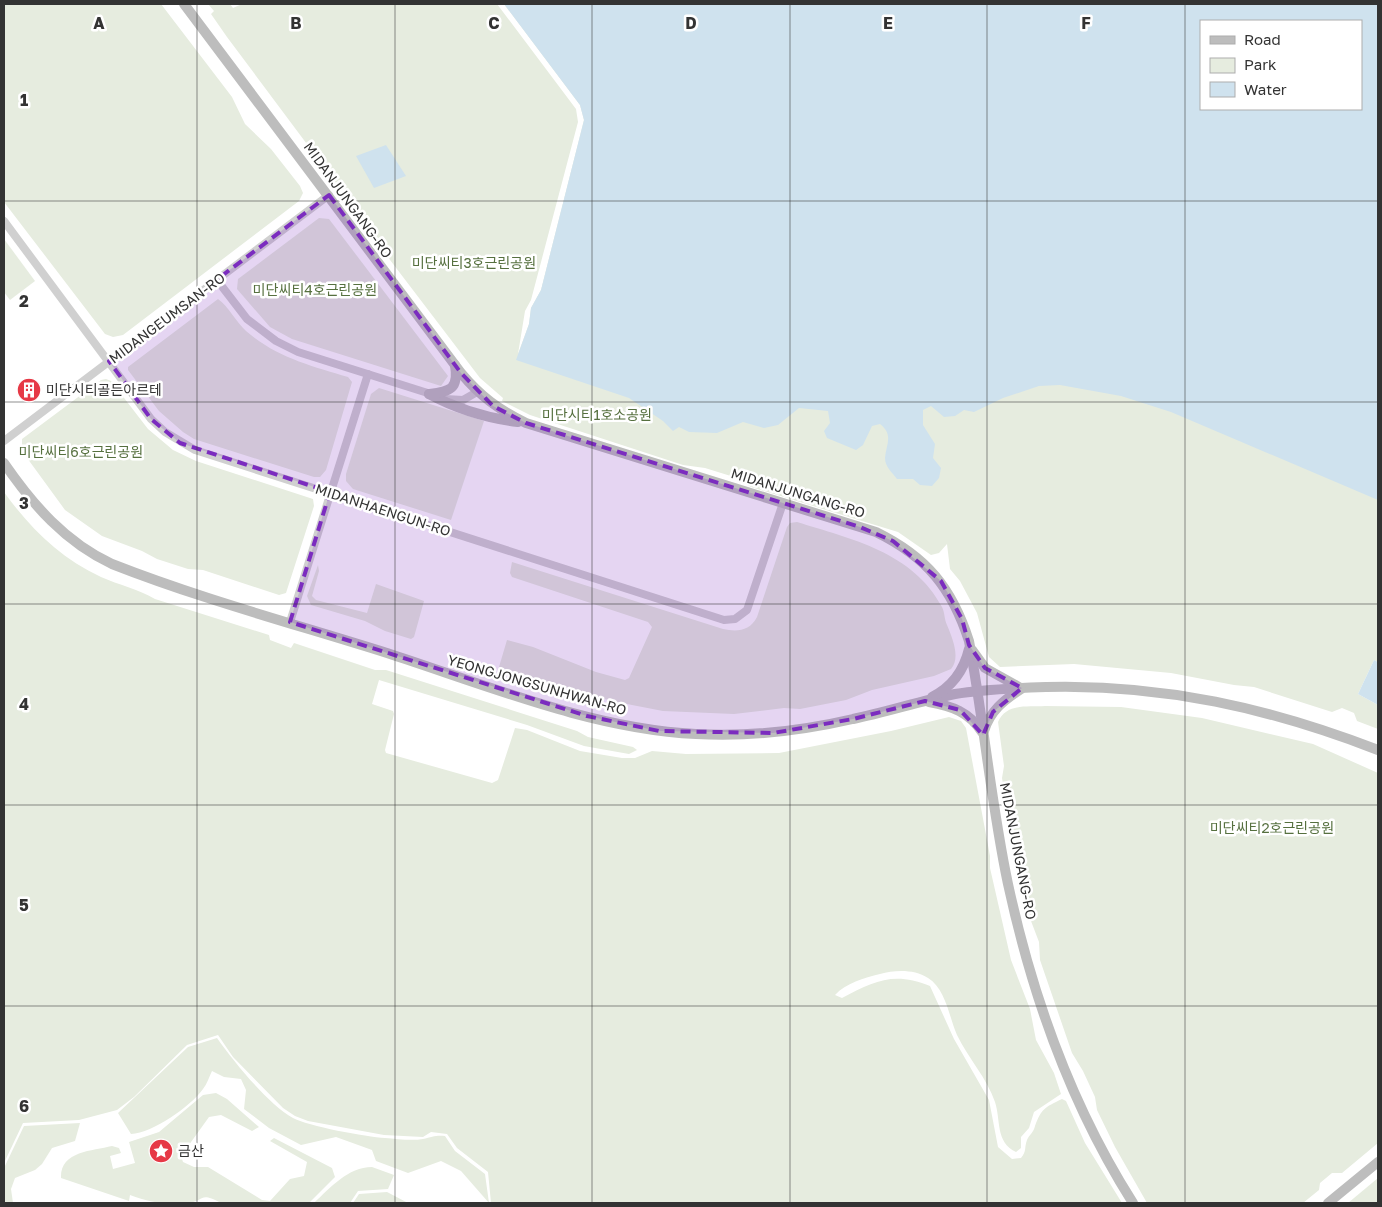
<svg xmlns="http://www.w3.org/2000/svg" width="1382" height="1207" viewBox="0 0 1382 1207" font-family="'Golos Text','Noto Sans KR',sans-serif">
	<rect width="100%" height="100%" fill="#fff"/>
	<g fill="#e6ecdf" fill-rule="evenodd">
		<polygon points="4,4 161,4 232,97 245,124 271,149 300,186 303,193 299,201 123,335 113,337 105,334 4,202"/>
		<path d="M208,4H230L233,8L242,4H497L576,109L578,122L531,300L525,311L518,354L529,324L531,308L541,290L584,120L580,105L504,4H1378V662L1374,660L1358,694L1378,705V729L1357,721L1354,713L1342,708L1332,712L1254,687L1234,685L1171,673L1074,664L1000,667L989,657L977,613L960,581L950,569L947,544L939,553L931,555L898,532L751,487L734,477L705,468L683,465L530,415L502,401L503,398L480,378L371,235L366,222L345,194L347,191L339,180L336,183L227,37L211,14L214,11ZM1201,21H1361V109H1201Z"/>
		<polygon points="319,218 329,219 448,376 441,386 292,339 270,327 237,289 238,279"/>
		<polygon points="4,239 35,281 10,300 4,292"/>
		<path d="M218,299C229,307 236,322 246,331C276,357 311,366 348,377L352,382L326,470L320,477H314L194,439L183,432L159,411L128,370V367Z"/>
		<polygon points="106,379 111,381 148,429 173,450 196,461 313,499 314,506 286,593 279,595 203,570 188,569 157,559 142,551 102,536 65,510 22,451 22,439 101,380"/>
		<polygon points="379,388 484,421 451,520 353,489 346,481 346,474 371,394"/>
		<path d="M4,492C30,528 60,558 101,577C119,585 138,589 155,599L269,635L270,640L291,648L294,643L375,670H386L577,731L588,737L633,747L637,750L629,754L584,746L527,725L379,680L372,704L393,711L394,714L385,750L386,753L492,783L498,780L515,728L527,730L580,751L622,758H635L652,751L686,754L779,753L891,731L949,717L961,721L966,728L990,856V868L1011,960L1030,1009L1036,1040L1054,1073L1061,1094L1034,1112L1029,1128L1021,1137V1148L1016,1152C995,1142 1001,1120 995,1102C987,1078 968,1058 957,1035C949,1017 946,989 928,978C914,969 895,970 880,974C864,978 846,983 835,995L842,998C874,981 894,971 930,986L954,1039L989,1100L998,1147L1012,1159L1021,1158C1027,1151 1024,1148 1027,1140C1029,1135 1034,1132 1035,1126C1042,1108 1044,1108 1062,1099L1066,1101L1085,1143L1122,1203H491L488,1172L457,1148L447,1134L431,1132L423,1137L384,1135L308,1121L295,1116L283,1108L233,1057L218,1035L187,1045L134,1097L117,1110L79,1120L23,1123L4,1163Z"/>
		<path d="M797,522C851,539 913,552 942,607C945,613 944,619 947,625C952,637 961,658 951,669L934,676L872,690L846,700L800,709L784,708L734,714L663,711L632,705L595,697L499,667L507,640L533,647L596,672L625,680L629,678L652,627L648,622L512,577L510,573L512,562L723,629C737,632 750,631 757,617L787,527L790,523Z"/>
		<polygon points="318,565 319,571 312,596 316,600 367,613 376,584 424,601 414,637 411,639 385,631 365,621 311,605 307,596"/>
		<path d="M1045,706L1121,707L1202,718L1313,744L1378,773V1143L1342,1173H1332L1320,1183L1319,1190L1303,1203H1147L1115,1147L1097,1110L1095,1097L1083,1071L1072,1053L1040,960L1039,942L1031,921L1017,853L1012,841L1002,778L1004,766L998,722C1006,703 1028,707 1045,706Z"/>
		<path d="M217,1038C234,1062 268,1104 293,1118C307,1126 367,1137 385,1138C397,1139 412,1141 423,1139C432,1137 436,1135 445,1136L455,1151L485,1174L489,1203L461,1171L441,1161L408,1173L376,1161L372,1150L336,1137L301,1145L269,1128L244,1109L246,1090L241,1079L224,1077L212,1071C209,1077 207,1084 203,1089C191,1106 153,1133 131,1134L118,1113L188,1047Z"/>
		<path d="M216,1093L227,1099L259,1127L252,1131L221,1115L209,1117L181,1156L183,1162L194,1167H208L262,1200L270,1201L290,1179L304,1176L307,1162L270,1141L274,1138L332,1168L335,1177L309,1203H221C199,1191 205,1201 188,1203C168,1206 149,1202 130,1195L129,1201L61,1178C60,1151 92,1151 112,1146L119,1148L121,1153L110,1156L113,1169L135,1163L129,1142L159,1132L203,1095Z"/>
		<polygon points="80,1123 75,1141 52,1148 42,1164 35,1170 15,1178 11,1189 13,1203 4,1203 4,1168 24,1126"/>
		<path d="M372,1167L394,1175L388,1189L358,1191L350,1203H314C330,1188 348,1167 372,1167Z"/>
		<polygon points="1378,1178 1378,1203 1348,1203"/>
		<polygon points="387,1192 408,1203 353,1203 359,1194"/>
	</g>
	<g fill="#cfe2ee" fill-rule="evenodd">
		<path d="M504,4H1378V500L1171,412L1121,396L1060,385L1039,386L1003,398L974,412L964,410L955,416L944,417L931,406L923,410V425L935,444L933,458L941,468L939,478L932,486L920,485L913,479H897C892,472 885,467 885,458C886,444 894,435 880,424L872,426L863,445L856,450L827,438L824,431L830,423L828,411L799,408L778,425L764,428L743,422L717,433L689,432L679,427L673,431L663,421L629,398L516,360L529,324L531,308L541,290L584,120L580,105ZM1201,21H1361V109H1201Z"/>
		<polygon points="386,145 406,176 374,188 356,156"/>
		<polygon points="1374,660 1378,662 1378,705 1358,694"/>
	</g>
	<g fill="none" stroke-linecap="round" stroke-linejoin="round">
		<g stroke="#d0d0d0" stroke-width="8">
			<polyline points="4,221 151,419 165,432 195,450 724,620 735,619 747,610 783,503"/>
			<polyline points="217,280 247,319 276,341 298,352 434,395"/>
			<polyline points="445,399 463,400 477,392"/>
			<polyline points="4,441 329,195"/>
			<polyline points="290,622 368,374"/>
		</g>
		<g stroke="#bdbdbd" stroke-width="10">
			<path d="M184,4L461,373C480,396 499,410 526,423L876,532C927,557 952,588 969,641C984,722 991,804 1008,884C1032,995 1072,1107 1133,1203"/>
			<path d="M429,394C457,409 486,418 518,422"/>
			<path d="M429,394C450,391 459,390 455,365"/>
			<path d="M4,463C33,505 65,542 112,564C201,599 295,624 387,653C486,685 592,729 696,734C749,737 801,731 853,719C887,712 920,701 955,694C985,689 1015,688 1046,687C1164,684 1269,708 1378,750"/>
			<polyline points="972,650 985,668 1019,687"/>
			<path d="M932,697C952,687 964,670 969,649"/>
			<path d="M929,702C952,706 969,712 982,732"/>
			<path d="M984,731C990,711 1004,700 1021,689"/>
			<polyline points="1328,1203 1378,1162"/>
		</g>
	</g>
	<path fill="#7b2cbf" fill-opacity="0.2" stroke="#7b2cbf" stroke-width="4" stroke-dasharray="10 6" stroke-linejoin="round" d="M329,195L461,373L493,406L526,423L860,527L893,541L941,581L962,619L969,645L985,668L1022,688L993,712L983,735L960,710L925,701L853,719L773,733L659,731L587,716L290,622L330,492L180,443L151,419L109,361Z"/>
	<path fill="none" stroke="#333" stroke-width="1" stroke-opacity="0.55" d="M197,4V1203M395,4V1203M592,4V1203M790,4V1203M987,4V1203M1185,4V1203M4,201H1378M4,402H1378M4,604H1378M4,805H1378M4,1006H1378"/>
	<defs>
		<g id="building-disc" transform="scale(1.25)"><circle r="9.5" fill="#e63946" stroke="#fff"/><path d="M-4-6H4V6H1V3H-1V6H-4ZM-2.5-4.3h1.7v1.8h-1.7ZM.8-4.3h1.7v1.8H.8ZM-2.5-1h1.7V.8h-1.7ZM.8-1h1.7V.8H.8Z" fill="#fff"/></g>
		<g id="sight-disc" transform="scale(1.25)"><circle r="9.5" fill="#e63946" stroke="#fff"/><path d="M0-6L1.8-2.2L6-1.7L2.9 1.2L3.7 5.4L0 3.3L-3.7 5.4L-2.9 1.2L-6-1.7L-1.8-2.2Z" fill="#fff"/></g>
	</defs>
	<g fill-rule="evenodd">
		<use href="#building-disc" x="29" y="390"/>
		<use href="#sight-disc" x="161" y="1151"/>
	</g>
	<g text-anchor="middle" stroke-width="5" stroke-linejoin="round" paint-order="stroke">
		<g font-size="14" fill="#333" stroke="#fff">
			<text transform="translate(348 200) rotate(54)" y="5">MIDANJUNGANG-RO</text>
			<text transform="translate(167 318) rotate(-37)" y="5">MIDANGEUMSAN-RO</text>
			<text transform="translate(798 493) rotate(17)" y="5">MIDANJUNGANG-RO</text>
			<text transform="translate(383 510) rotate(18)" y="5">MIDANHAENGUN-RO</text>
			<text transform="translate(537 685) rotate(16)" y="5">YEONGJONGSUNHWAN-RO</text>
			<text transform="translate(1018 851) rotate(79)" y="5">MIDANJUNGANG-RO</text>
		</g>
		<g font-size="14" fill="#56703f" stroke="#fff">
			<text x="474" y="268">미단씨티3호근린공원</text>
			<text x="315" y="295">미단씨티4호근린공원</text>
			<text x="597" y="420">미단시티1호소공원</text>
			<text x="81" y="457">미단씨티6호근린공원</text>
			<text x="1272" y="833">미단씨티2호근린공원</text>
		</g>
		<g font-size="14" fill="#333" stroke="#fff" text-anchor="start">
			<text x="46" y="395">미단시티골든아르테</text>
			<text x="178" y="1156">금산</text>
		</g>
	</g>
	<g font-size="16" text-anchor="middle" font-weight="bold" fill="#333" stroke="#fff" stroke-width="5" stroke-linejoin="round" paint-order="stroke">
		<text x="99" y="29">A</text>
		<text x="296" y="29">B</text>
		<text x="494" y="29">C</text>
		<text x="691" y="29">D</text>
		<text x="888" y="29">E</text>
		<text x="1086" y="29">F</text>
		<text x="24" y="106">1</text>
		<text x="24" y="307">2</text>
		<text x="24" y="509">3</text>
		<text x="24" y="710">4</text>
		<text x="24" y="911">5</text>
		<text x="24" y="1112">6</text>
	</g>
	<rect width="1382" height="1207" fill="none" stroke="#333333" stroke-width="10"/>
	<rect x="1200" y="20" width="162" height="90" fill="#ffffff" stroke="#adadad"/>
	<rect x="1210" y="36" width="25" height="8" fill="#bdbdbd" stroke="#adadad"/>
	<text x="1244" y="45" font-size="15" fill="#333333">Road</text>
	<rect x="1210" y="58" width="25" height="15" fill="#e6ecdf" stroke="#adadad"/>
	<text x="1244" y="70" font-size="15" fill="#333333">Park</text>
	<rect x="1210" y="82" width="25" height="15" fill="#cfe2ee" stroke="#adadad"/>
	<text x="1244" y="95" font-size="15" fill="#333333">Water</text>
</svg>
